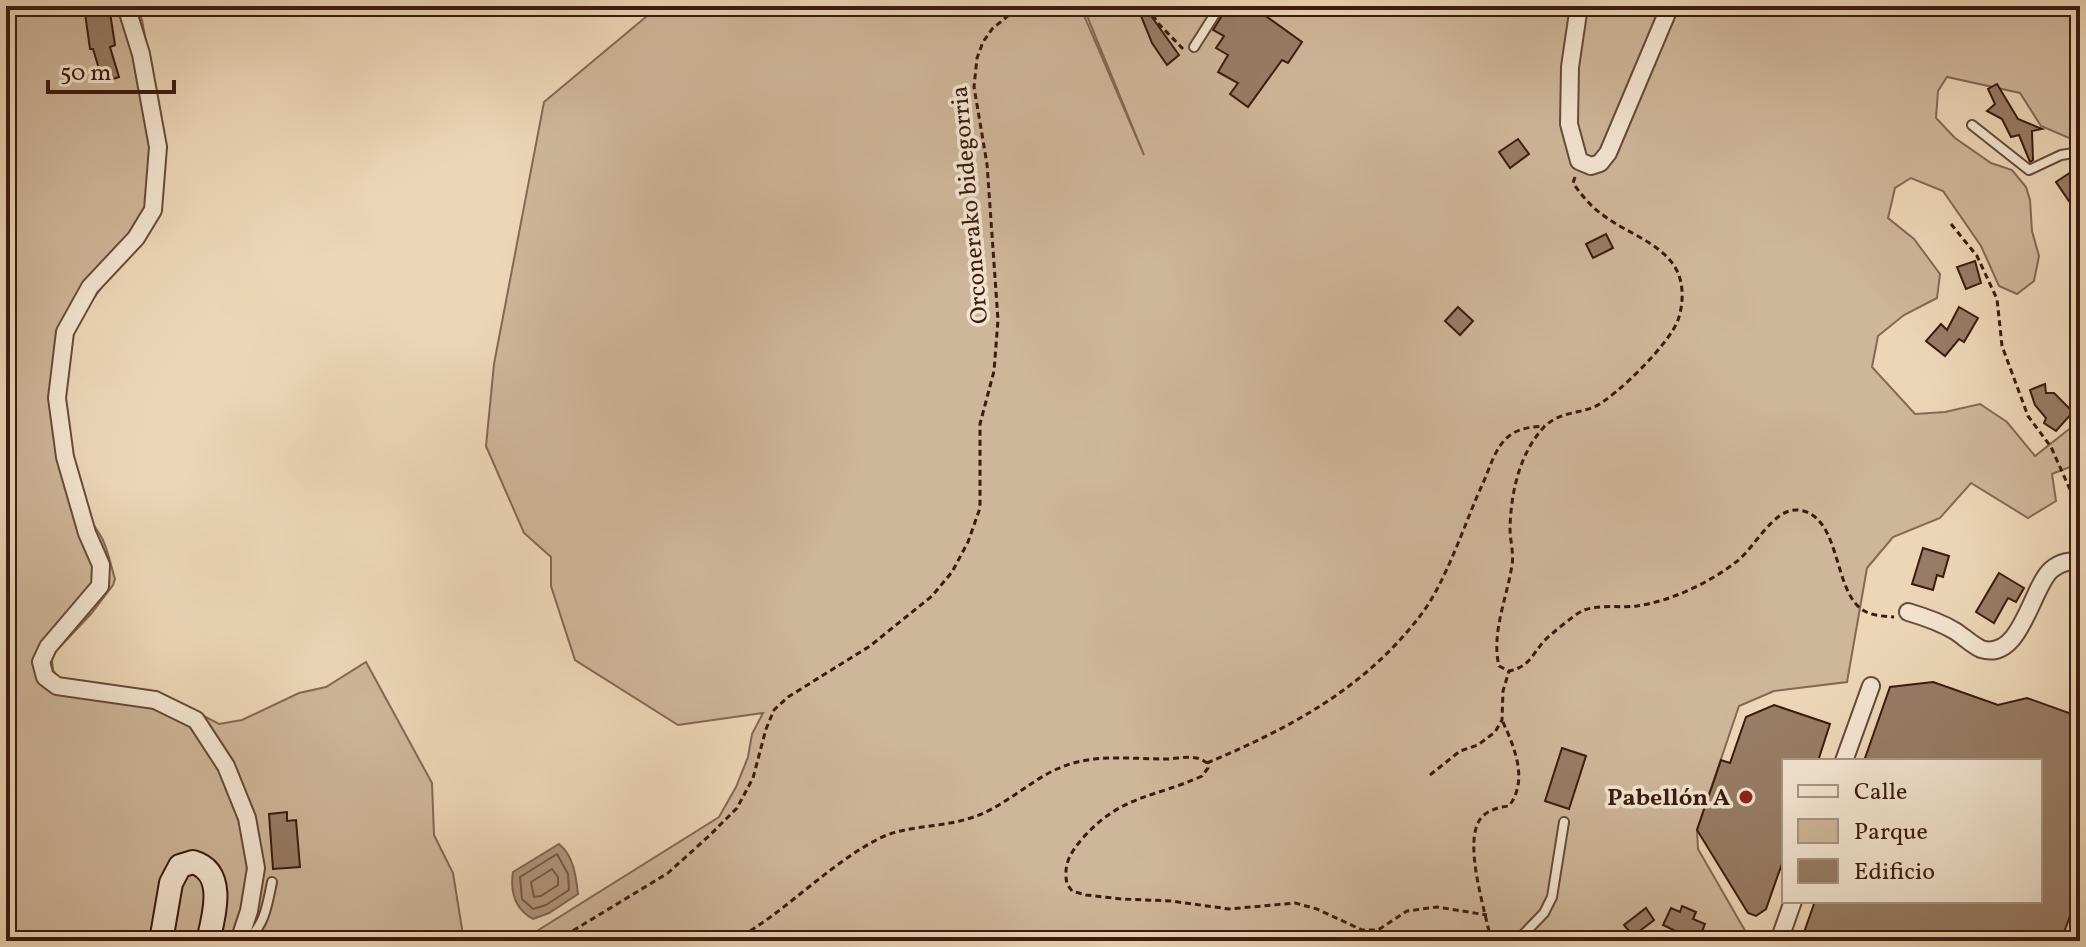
<svg xmlns="http://www.w3.org/2000/svg" width="2086" height="947" viewBox="0 0 2086 947" font-family="Vollkorn,serif">
	<rect width="100%" height="100%" fill="#ecd6b7"/>
	<filter id="stains"><feTurbulence type="fractalNoise" baseFrequency=".0025" numOctaves="4"/><feColorMatrix values="0 0 0 0 .2 0 0 0 0 .09 0 0 0 0 .02 0 0 0 .5 -.17"/></filter>
	<radialGradient id="worn" r=".72"><stop offset=".6" stop-color="#630" stop-opacity="0"/><stop offset="1" stop-color="#630" stop-opacity=".3"/></radialGradient>
	<g fill="#ceb69a" stroke="#846854" stroke-width="2">
		<path d="M6,6H136L142,20C151,73 182,190 148,235C142,243 134,249 127,257C104,283 77,315 69,349C57,399 72,470 90,517C93,525 98,531 102,538C108,550 111,566 115,579L113,585L91,614L56,651L52,660L53,670L59,678L77,684L175,701L219,724L242,720L299,693L326,687L366,662L432,783L434,835L453,873L464,941H6Z"/>
		<polygon points="659,6 1080,6 1144,155 1083,6 2079,6 2080,134 2069,138 2041,126 2020,93 1947,77 1938,91 1936,118 1955,138 1991,163 2012,170 2026,187 2030,200 2032,231 2039,256 2034,281 2017,294 1999,286 1981,246 1943,191 1911,178 1895,188 1888,218 1914,239 1940,274 1937,298 1904,315 1878,336 1872,367 1915,414 1945,412 1980,404 2007,422 2035,456 2073,426 2080,417 2080,463 2052,474 2056,501 2028,518 1971,483 1940,518 1893,537 1867,568 1847,682 1774,691 1739,706 1697,830 1698,849 1751,941 1745,941 1745,934 1739,941 521,941 719,817 736,787 748,757 752,734 763,713 678,725 575,660 551,586 551,557 524,533 486,446 494,364 544,102"/>
	</g>
	<path fill="#b0967e" stroke="#816552" stroke-width="2" d="M559,844C574,856 576,877 578,894L549,913L533,919C515,909 510,892 513,872Z"/>
	<g fill="none" stroke-linecap="round" stroke-linejoin="round">
		<g stroke="#765846" stroke-width="2">
			<polygon points="557,854 568,874 569,890 546,905 533,909 522,899 520,877"/>
			<polygon points="552,869 558,877 558,885 541,896 534,897 531,882"/>
		</g>
	</g>
	<g fill="#977c66" stroke="#3b1b0f" stroke-width="2">
		<polygon points="84,6 109,6 115,45 110,47 119,77 103,82 93,49 90,49"/>
		<polygon points="1137,6 1144,6 1179,55 1167,65 1152,43"/>
		<polygon points="1228,6 1252,6 1302,42 1288,63 1282,60 1248,107 1230,94 1238,83 1218,72 1228,55 1216,48 1224,36 1213,30"/>
		<polygon points="1997,84 2018,119 2042,129 2032,131 2033,160 2030,162 2019,135 2011,137 2002,119 1987,111 1995,104 1988,89"/>
		<polygon points="1518,139 1529,154 1510,168 1499,152"/>
		<polygon points="2080,166 2080,198 2071,204 2056,182"/>
		<polygon points="1606,234 1613,248 1593,258 1586,244"/>
		<polygon points="1975,261 1981,283 1966,289 1957,267"/>
		<polygon points="1458,307 1473,321 1460,335 1445,321"/>
		<polygon points="1959,307 1978,318 1964,342 1959,339 1945,356 1926,341 1941,324 1947,330"/>
		<polygon points="2045,384 2046,393 2054,393 2073,412 2056,431 2044,423 2046,418 2035,405 2030,390"/>
		<polygon points="1923,548 1949,556 1943,577 1937,575 1933,590 1912,584"/>
		<polygon points="1999,573 2024,588 2016,602 2008,598 1994,623 1976,612"/>
		<polygon points="1933,682 1998,705 2027,698 2080,717 2080,888 2061,941 1801,941 1815,901 2040,901 2040,761 1864,761 1890,687"/>
		<polygon points="1774,705 1830,724 1818,761 1784,761 1784,858 1766,909 1756,916 1748,913 1697,830 1721,760 1730,763 1746,717"/>
		<polygon points="1562,748 1586,756 1569,809 1545,801"/>
		<polygon points="287,812 287,821 296,820 300,867 273,869 269,814"/>
		<polygon points="1682,906 1696,912 1693,919 1705,924 1698,941 1679,941 1682,934 1663,925 1671,908 1680,912"/>
		<polygon points="1646,908 1654,920 1633,936 1624,925"/>
	</g>
	<g fill="none" stroke-linecap="round" stroke-linejoin="round">
		<g stroke="#674a39" stroke-width="12">
			<g id="lane">
				<polyline points="1194,47 1220,6"/>
				<polyline points="1972,125 2029,170 2061,155 2080,152"/>
				<path d="M246,941C265,925 267,906 272,882"/>
				<polyline points="1517,941 1544,913 1552,897 1564,822"/>
			</g>
		</g>
		<g stroke="#674a39" stroke-width="20">
			<g id="street">
				<polyline points="126,6 141,54 158,147 153,210 136,238 90,287 65,332 57,398 65,457 87,533 101,565 100,586 48,647 41,662 45,677 57,686 155,700 196,720 226,766 247,818 256,868 249,911 239,941"/>
				<polyline points="1579,6 1570,67 1569,124 1579,161 1591,166 1600,163 1608,153 1670,6"/>
				<path d="M1908,612C1925,617 1940,622 1955,631C1963,636 1972,645 1981,649C2021,662 2031,588 2051,570C2060,562 2069,561 2080,561"/>
				<polyline points="1844,761 1871,686"/>
				<polyline points="1779,941 1793,901"/>
			</g>
		</g>
		<g stroke="#3b1b0f" stroke-width="26">
			<path id="secondary" d="M161,941L171,883L180,866L193,862C227,872 214,916 208,941"/>
		</g>
		<g stroke="#3b1b0f" stroke-width="3" stroke-dasharray="6 4" stroke-linecap="butt">
			<polyline points="1148,6 1157,22 1183,49"/>
			<path d="M1575,177L1573,183C1583,197 1592,208 1607,218C1629,234 1666,245 1678,273C1684,287 1683,306 1678,320C1670,343 1617,396 1594,407C1577,414 1559,412 1544,427C1519,454 1511,493 1510,528C1510,541 1514,553 1512,565C1507,598 1491,633 1499,666L1509,671C1529,667 1532,655 1544,641C1551,634 1574,615 1582,611C1598,604 1620,608 1637,606C1671,601 1709,583 1736,562C1755,548 1773,508 1798,510C1840,514 1833,586 1860,608C1870,616 1882,616 1894,617"/>
			<polyline points="1951,224 1977,256 1997,299 2002,346 2028,416 2051,447 2072,494 2080,521"/>
			<path d="M1207,763C1290,728 1364,689 1420,616C1446,583 1465,522 1483,483C1490,468 1495,447 1509,436C1519,428 1532,427 1544,426"/>
			<polyline points="1430,775 1460,751 1478,745 1495,732 1502,720 1503,691 1509,671"/>
			<polyline points="556,941 668,873 710,835 737,808 753,778 766,729 774,710 788,697 870,646 932,596 952,572 968,542 980,508 980,424 994,371 998,320 987,164 974,87 977,58 983,42 992,29 1020,6"/>
			<path d="M733,941C785,913 825,867 878,839C905,825 938,828 967,819C1001,810 1026,783 1057,769C1091,753 1130,759 1166,759C1180,759 1195,753 1207,763L1208,768L1202,776C1154,798 1120,795 1082,839C1070,853 1063,865 1067,884L1072,891L1086,895L1122,899L1171,901L1229,909L1295,903L1317,909L1362,930H1378L1407,911L1437,907L1487,915"/>
			<path d="M1491,941C1486,912 1462,842 1481,818C1488,810 1499,807 1509,806C1529,780 1514,746 1502,720"/>
		</g>
		<use href="#lane" stroke="#f3e4d0" stroke-width="8"/>
		<use href="#street" stroke="#f3e4d0" stroke-width="16"/>
		<use href="#secondary" stroke="#f3e4d0" stroke-width="22"/>
	</g>
	<circle fill="#8f2418" stroke="#f3e4d0" stroke-width="3" cx="1746" cy="797" r="8"/>
	<g text-anchor="middle" stroke-width="7" stroke-linejoin="round" paint-order="stroke">
		<g font-size="24" fill="#3b1b0f" stroke="#f3e4d0">
			<text transform="translate(969 205) rotate(-95)" y="8">Orconerako bidegorria</text>
		</g>
		<g font-size="24" font-weight="bold" fill="#3b1b0f" stroke="#f3e4d0" text-anchor="end">
			<text x="1730" y="805">Pabellón A</text>
		</g>
	</g>
	<rect width="2086" height="947" fill="none" stroke="#ecd6b7" stroke-width="32"/>
	<rect x="8" y="8" width="2070" height="931" fill="none" stroke="#3b1b0f" stroke-width="4"/>
	<rect x="16" y="16" width="2054" height="915" fill="none" stroke="#3b1b0f" stroke-width="2"/>
	<rect x="1782" y="759" width="260" height="144" fill="#f3e4d0" stroke="#a99483" stroke-width="2"/>
	<rect x="1798" y="785" width="40" height="12" fill="#f3e4d0" stroke="#a99483" stroke-width="2"/>
	<text x="1854" y="799" font-size="24" fill="#3b1b0f">Calle</text>
	<rect x="1798" y="819" width="40" height="24" fill="#ceb69a" stroke="#a99483" stroke-width="2"/>
	<text x="1854" y="839" font-size="24" fill="#3b1b0f">Parque</text>
	<rect x="1798" y="859" width="40" height="24" fill="#977c66" stroke="#a99483" stroke-width="2"/>
	<text x="1854" y="879" font-size="24" fill="#3b1b0f">Edificio</text>
	<path d="M48 80v12h126v-12" fill="none" stroke="#3b1b0f" stroke-width="4"/>
	<text x="60" y="80" font-size="24" fill="#3b1b0f" stroke="#f3e4d0" stroke-width="6" paint-order="stroke">50 m</text>
	<rect width="100%" height="100%" filter="url(#stains)"/>
	<rect width="100%" height="100%" fill="url(#worn)"/>
</svg>
